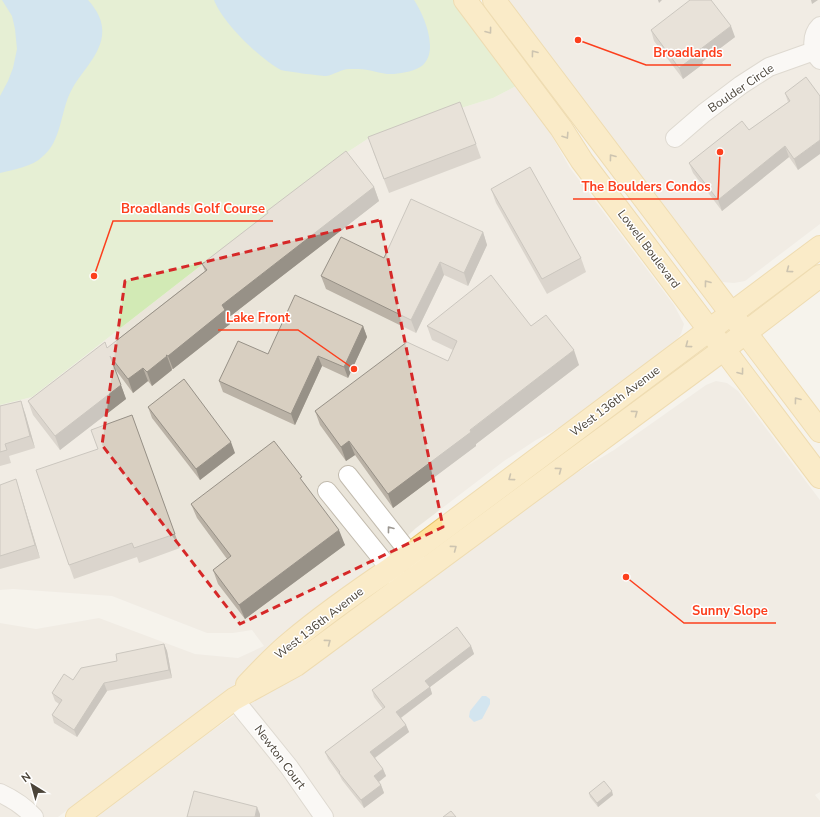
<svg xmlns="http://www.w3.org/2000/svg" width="820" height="817" viewBox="0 0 820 817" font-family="'Nunito Sans',sans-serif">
	<rect width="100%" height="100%" fill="#f6f3ec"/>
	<g fill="#eae5da">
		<polygon points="505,0 820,0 820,224 745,281 734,283 722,282 716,278"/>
		<polygon points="518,85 536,108 570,168 674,305 684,324 681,334 676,341 572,421 536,440 504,461 416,528 366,575 238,682 58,817 0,817 0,623 36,629 99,618 195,654 238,658 264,646 252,630 233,633 207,633 112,596 13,589 0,590 0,405 32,397 343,155 372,136 493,98"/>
		<polygon points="716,381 727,383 738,391 820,500 820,792 815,795 820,801 820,817 97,817 213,730 275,687 546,491 614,450 706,385"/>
	</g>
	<polygon fill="#d2eab5" points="0,0 454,0 518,85 493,98 372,136 343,155 32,397 0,405"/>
	<g fill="#a9d4f2">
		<path d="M2,0H88C97,10 104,22 102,36C99,57 80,73 71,91C60,112 62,141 42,157C33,166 13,170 0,173V96L8,81L13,68L17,49L15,29L12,16Z"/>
		<path d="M214,0H414C424,15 439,50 423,65C416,71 403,73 394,74C382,75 370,69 358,69C355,69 352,69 349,69C341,69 334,75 326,76C321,76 283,71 281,70C258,57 223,23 214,0Z"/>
		<polygon points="482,696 486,696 490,699 490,704 482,719 474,722 469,717 470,711"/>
	</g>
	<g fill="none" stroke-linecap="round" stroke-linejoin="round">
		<g stroke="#c2bbae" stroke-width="20">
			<g id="minor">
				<path d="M820,26C811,35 811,51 820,60"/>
				<polyline points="675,138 704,113 741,85 769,67 814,51"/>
				<polyline points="348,475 418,564"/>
				<polyline points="327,491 398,579"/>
				<polyline points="234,699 289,767 324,817"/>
				<path d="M0,793C13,799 24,806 34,817"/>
			</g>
		</g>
		<g stroke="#e6c16a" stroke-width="24">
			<g id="major">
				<polyline points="465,0 561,128 582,161 820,477"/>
				<polyline points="494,0 820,431"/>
				<path d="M247,685C261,670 275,655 291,642C322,616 356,592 390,569L820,247"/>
				<polyline points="77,817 234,699 296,665 724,349 820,276"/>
			</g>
		</g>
		<use href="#minor" stroke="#fff" stroke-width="18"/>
		<use href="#major" stroke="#ffe39c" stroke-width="22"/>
	</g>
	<g fill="#bab2a6">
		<polygon points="651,30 735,37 702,62 703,64 683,79 654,41"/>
		<polygon points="785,93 820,96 798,170 789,157 722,211 693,173 689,163 749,130 788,102"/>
		<polygon points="476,144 481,158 389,193 373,151"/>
		<polygon points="374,187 379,201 228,318 230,324 173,369 172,369 172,370 152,386 148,381 133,393 115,369 126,399 60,450 33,415 28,401 107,348 205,271 202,264 268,213 267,211"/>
		<polygon points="491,189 581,258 586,272 547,294 496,203"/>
		<polygon points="483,232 487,245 468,286 444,275 416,333 326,289 321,276 384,258"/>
		<polygon points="363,326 367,337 348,378 322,366 295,425 223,392 219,381 268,354"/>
		<polygon points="427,326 531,326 579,365 476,444 476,446 393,508 355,455 346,461 320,425 315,411 448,361 453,350 432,340"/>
		<polygon points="0,406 25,413 35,448 9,456 11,463 0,466"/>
		<polygon points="148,407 235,453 200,480 152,418"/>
		<polygon points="132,415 180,548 139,563 137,557 74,579 69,565 98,449"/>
		<polygon points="304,483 345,545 245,619 218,584 213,570 227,559 197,518 191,504"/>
		<polygon points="0,485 20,492 40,558 0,569"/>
		<polygon points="164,644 167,651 172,678 107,691 77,737 54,723 52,715 59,704 55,701 52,693 73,680 117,661"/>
		<polygon points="471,646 474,654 430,687 432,694 401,718 406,725 409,732 375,758 383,769 386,776 379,782 381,785 384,793 364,808 342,780 340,776 328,759 325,752 383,709 374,697 372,690"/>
		<polygon points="589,793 613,795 598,807 590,797"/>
	</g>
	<g fill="#979187">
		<polygon points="658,0 662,0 659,3"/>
		<polygon points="811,0 818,0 812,4"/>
		<polygon points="731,26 735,37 702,62 703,64 683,79 679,68 698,51"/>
		<polygon points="820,140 820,154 798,170 794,159"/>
		<polygon points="785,146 789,157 722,211 718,200"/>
		<polygon points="374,187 379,201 228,318 230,324 173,369 168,356 222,305"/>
		<polygon points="483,232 487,245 468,286 464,273"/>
		<polygon points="440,262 444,275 416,333 411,320"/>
		<polygon points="363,326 367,337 348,378 344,367"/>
		<polygon points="574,350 579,365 476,444 476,446 393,508 388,494"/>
		<polygon points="167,356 172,370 152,386 147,372"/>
		<polygon points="318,356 322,366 295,425 291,414"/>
		<polygon points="143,368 148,381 133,393 128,379"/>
		<polygon points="121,385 126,399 60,450 55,436"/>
		<polygon points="21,401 25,413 35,448 30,436"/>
		<polygon points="349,441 355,455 346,461 341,447"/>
		<polygon points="231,442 235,453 200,480 196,469"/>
		<polygon points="16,479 20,492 40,558 35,545"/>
		<polygon points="339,530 345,545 245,619 239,605"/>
		<polygon points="164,644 167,651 172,678 169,670"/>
		<polygon points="471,646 474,654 430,687 432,694 399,719 396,712 425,681"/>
		<polygon points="104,683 107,691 77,737 74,730"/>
		<polygon points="406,725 409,732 373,759 370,752"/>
		<polygon points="383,769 386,776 377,783 374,776"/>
		<polygon points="381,785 384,793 364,808 361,800"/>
		<polygon points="612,791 613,795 598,807 597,803"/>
		<polygon points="257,807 260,814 260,817 255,817"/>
	</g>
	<g fill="#d8cfc1" stroke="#979187">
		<polygon points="690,0 711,0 731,26 698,51 699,53 679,68 651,30"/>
		<polygon points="806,77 820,96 820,140 794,159 785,146 718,200 689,163 742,121 749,130 790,101 785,93"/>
		<polygon points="460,102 476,144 384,179 368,137"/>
		<polygon points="346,151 374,187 222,305 225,310 168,356 166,355 167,356 147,372 143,368 128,379 110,356 121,385 55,436 28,401 105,342 107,348 207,270 202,264 268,213 267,211"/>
		<polygon points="530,167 581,258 542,279 491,189"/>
		<polygon points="411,199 483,232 464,273 440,262 411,320 321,276 341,237 384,258"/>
		<polygon points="491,275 531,326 546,315 574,350 470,430 471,432 388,494 349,441 341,447 315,411 407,342 448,361 457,341 427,326"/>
		<polygon points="295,295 363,326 344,367 318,356 291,414 219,381 238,341 268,354"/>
		<polygon points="184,379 231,442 196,469 148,407"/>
		<polygon points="21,401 30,436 5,444 7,450 0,452 0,406"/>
		<polygon points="132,415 175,534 134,548 132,543 69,565 36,470 98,449 91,430"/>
		<polygon points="274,441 302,477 300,478 339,530 239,605 213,570 231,556 191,504"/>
		<polygon points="16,479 35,545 0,556 0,485"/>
		<polygon points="457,627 471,646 425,681 430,687 396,712 406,725 370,752 383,769 374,776 381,785 361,800 339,773 340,772 325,752 385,707 372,690"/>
		<polygon points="164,644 169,670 104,683 74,730 52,715 62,700 52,693 64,674 73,680 81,668 117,661 116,654"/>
		<polygon points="604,781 612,791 597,803 589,793"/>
		<polygon points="194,791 257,807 255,817 187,817"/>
		<polygon points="451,811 456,817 443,817"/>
	</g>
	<defs><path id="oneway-chevron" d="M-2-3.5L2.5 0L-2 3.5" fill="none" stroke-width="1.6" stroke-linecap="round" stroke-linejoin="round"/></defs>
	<g stroke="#9c8c66">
		<use href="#oneway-chevron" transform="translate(489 31) rotate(53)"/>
		<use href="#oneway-chevron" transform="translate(534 53) rotate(-127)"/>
		<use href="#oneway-chevron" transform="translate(566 136) rotate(57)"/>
		<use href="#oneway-chevron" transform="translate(612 157) rotate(-127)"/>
		<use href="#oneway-chevron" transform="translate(789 270) rotate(143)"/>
		<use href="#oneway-chevron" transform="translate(707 283) rotate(-127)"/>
		<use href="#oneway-chevron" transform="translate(688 345) rotate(143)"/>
		<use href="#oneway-chevron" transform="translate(741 372) rotate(53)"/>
		<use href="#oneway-chevron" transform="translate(797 400) rotate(-127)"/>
		<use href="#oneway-chevron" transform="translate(635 413) rotate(-36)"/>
		<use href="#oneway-chevron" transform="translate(559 470) rotate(-37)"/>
		<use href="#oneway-chevron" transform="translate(511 478) rotate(143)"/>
		<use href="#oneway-chevron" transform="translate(454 548) rotate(-37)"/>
		<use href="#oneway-chevron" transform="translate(328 642) rotate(-37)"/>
	</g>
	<use stroke="#9c9892" href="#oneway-chevron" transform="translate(390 529) rotate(-128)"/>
	<path d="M0 0H820V817H0ZM380,220L443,527L240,624L102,445L125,281Z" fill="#f6f3ec" fill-opacity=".55" fill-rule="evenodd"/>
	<path fill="none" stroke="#d62828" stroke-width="3" stroke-dasharray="8 5" stroke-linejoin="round" d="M380,220L443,527L240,624L102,445L125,281Z"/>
	<g text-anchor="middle" stroke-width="3" stroke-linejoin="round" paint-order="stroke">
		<g font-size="12" fill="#4b4439" stroke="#fff">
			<text transform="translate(741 88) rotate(-34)" y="4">Boulder Circle</text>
			<text transform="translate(649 249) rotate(53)" y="4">Lowell Boulevard</text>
			<text transform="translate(615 401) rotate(-37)" y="4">West 136th Avenue</text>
			<text transform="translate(319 623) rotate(-38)" y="4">West 136th Avenue</text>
			<text transform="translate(280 757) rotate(53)" y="4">Newton Court</text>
		</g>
	</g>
	<path fill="none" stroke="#fc3f1d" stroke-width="1.5" d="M578 40L646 65H731M720 152L718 199H573M94 276L113 221H273M354 369L298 330H218M626 577L684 623H776"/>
	<g fill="#fc3f1d" stroke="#fff" stroke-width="1.5">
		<circle cx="578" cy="40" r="4"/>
		<circle cx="720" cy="152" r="4"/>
		<circle cx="94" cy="276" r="4"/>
		<circle cx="354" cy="369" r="4"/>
		<circle cx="626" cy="577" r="4"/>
	</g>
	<g font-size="13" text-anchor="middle" font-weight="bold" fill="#fc3f1d" stroke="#fff" stroke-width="3" stroke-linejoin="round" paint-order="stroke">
		<text x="688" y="57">Broadlands</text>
		<text x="646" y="191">The Boulders Condos</text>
		<text x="193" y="213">Broadlands Golf Course</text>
		<text x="258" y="322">Lake Front</text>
		<text x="730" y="615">Sunny Slope</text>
	</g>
	<g transform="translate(32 785) rotate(323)" stroke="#ffffff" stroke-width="3" paint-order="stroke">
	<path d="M0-3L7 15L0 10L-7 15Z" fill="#4b4439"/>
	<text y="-6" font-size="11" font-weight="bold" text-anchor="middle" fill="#4b4439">N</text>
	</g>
</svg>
